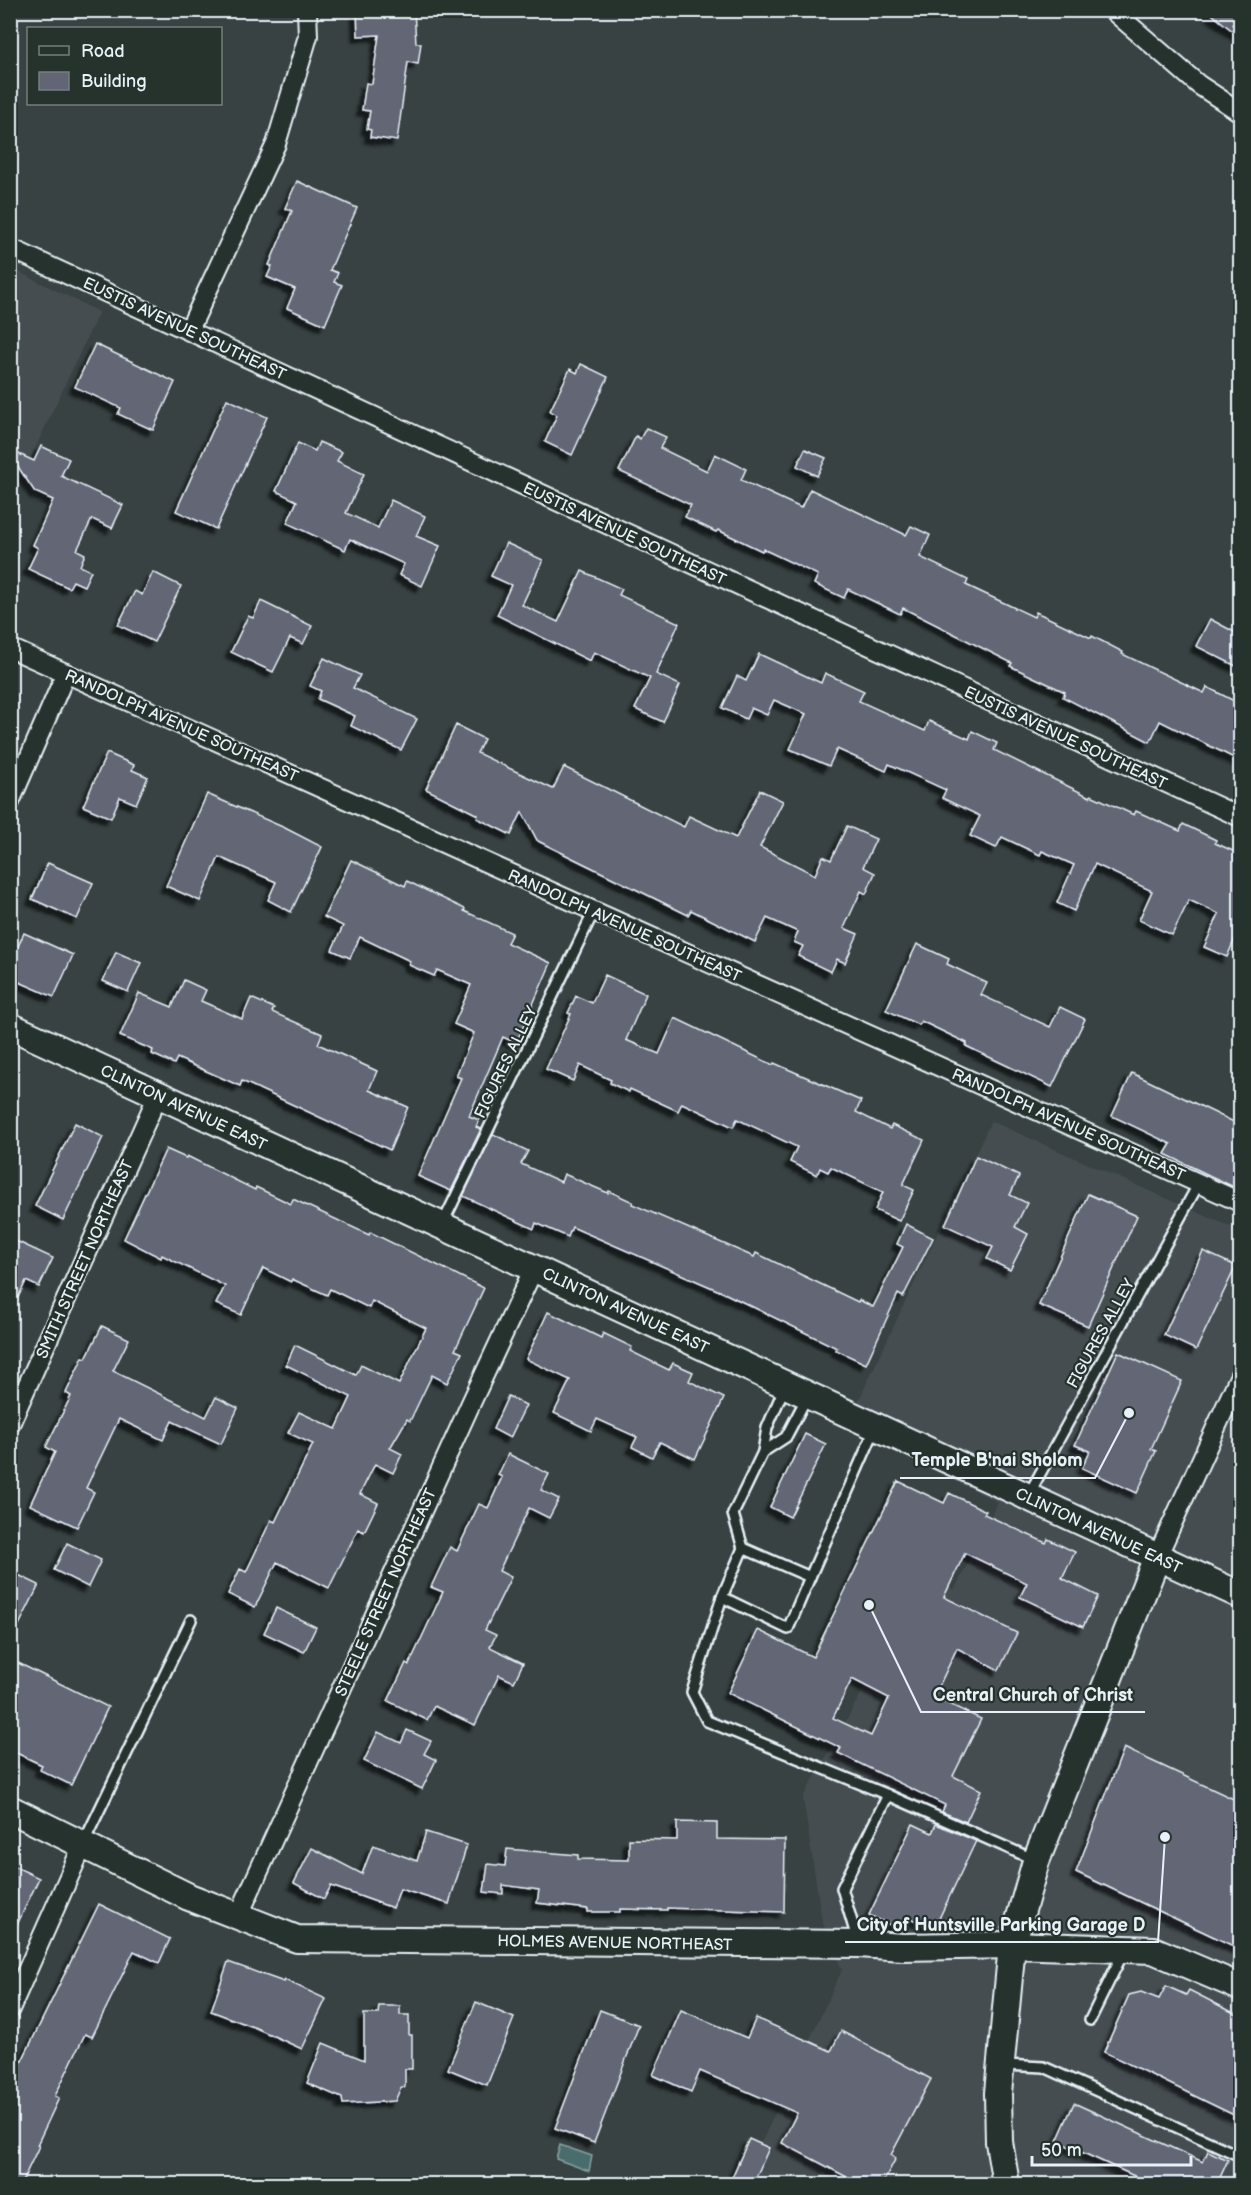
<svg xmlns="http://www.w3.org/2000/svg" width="1251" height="2195" viewBox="0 0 1251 2195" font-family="'Balsamiq Sans',sans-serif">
	<defs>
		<filter id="shadow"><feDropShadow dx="-5.5" dy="5.5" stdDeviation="1.5" flood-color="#0009"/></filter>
	</defs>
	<rect width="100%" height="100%" fill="#384242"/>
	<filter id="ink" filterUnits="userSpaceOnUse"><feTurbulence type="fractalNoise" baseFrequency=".0167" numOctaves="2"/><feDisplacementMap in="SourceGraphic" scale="12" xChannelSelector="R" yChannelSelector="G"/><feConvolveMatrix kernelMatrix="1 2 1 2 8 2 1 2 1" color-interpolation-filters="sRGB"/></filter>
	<g filter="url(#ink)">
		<g fill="#454d51">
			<polygon points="11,268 99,312 11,500"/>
			<polygon points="991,1121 1240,1231 1240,2184 742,2184 842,1970 822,1921 803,1798 923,1582 955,1589 998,1502 846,1427"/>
		</g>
		<polygon fill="#486d6c" stroke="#88a2a4" stroke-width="1.5" points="560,2145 592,2156 589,2171 556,2159"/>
		<g fill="#626674" stroke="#e8f1f8" stroke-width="1.5" fill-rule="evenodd" filter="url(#shadow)">
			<polygon points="357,10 414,10 416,43 421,43 418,64 408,62 397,141 370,137 371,130 367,129 370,111 362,110 366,83 372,84 379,35 358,36"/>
			<polygon points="1207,10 1240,10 1240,37"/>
			<polygon points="297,181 357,208 330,270 338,273 334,282 342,285 325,325 287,308 295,289 267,277 272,266 269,265 292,211 285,208"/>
			<polygon points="95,344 175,382 153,430 118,414 121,408 75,387"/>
			<polygon points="581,364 608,377 572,455 545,442 557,415 550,411 570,369 577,373"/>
			<polygon points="227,399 267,417 216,529 176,511"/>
			<polygon points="646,428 666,437 660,448 707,471 715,454 746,469 741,480 801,508 810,489 906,535 911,526 930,535 920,557 968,580 966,585 1034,617 1036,612 1091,638 1092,636 1123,652 1122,654 1204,693 1207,687 1240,704 1240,761 1160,721 1150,742 1063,697 1065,692 1010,666 1012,663 903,608 900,614 848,589 844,598 814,584 818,575 763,549 762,551 718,530 716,532 685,517 691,505 619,471 636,436 640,439"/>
			<polygon points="319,442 342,452 337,461 364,474 346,513 378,528 391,500 425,516 416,536 440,546 422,586 399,575 404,564 350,539 345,550 287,523 297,501 276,491 298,443 315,451"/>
			<polygon points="41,446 69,459 61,476 123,505 112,528 92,519 77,550 85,554 80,566 91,571 84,586 73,581 69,588 28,569 38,548 33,545 53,500 35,492 10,455 10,450 34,461"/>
			<polygon points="805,449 826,458 817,476 797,466"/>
			<polygon points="506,543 543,560 522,605 558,622 582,571 622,589 619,595 679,623 656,674 680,685 663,722 635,709 650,678 594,652 590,661 497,615 511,585 491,576"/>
			<polygon points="153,572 181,586 154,642 118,625 135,591 142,595"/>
			<polygon points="261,601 312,626 303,644 290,638 273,672 231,652 248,616 253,618"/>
			<polygon points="1210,619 1240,635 1240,668 1196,646"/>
			<polygon points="759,654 821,683 825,673 864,691 859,701 925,731 929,721 969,739 972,731 997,743 994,750 1090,797 1091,795 1134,815 1136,811 1180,831 1183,824 1216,840 1215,843 1240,854 1240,927 1227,957 1204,947 1219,914 1189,900 1172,935 1139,920 1152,891 1095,864 1074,911 1057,903 1074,865 1042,851 1040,855 1002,837 996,848 970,836 980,816 942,798 946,790 889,764 886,771 837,749 829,766 790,749 806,714 774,700 767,715 751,708 746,719 722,708 737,676 746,681"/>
			<polygon points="324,658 360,675 353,688 417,719 401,750 351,726 355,716 318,699 321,691 310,686"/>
			<polygon points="456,725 484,739 477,753 553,789 564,767 684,827 689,816 736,838 760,790 783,801 760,847 815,875 823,856 831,860 847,826 876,839 863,867 875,873 866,894 861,891 844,928 858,934 845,963 837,959 831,972 798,956 803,946 794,942 798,932 767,918 755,942 691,910 688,915 540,842 537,840 522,812 511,835 477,818 478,815 426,789"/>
			<polygon points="107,753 134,765 132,770 148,777 136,804 120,797 111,818 83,806"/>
			<polygon points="207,794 285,828 322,847 291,912 268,900 276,882 219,857 200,901 166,886"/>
			<polygon points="351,860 405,886 407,881 465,909 464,911 512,933 507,943 551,963 516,1043 503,1037 469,1116 479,1120 476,1127 481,1129 451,1191 418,1176 461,1078 456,1076 474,1033 454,1024 471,985 437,970 434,976 409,965 410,961 360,937 350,958 332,950 343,926 324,917"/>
			<polygon points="48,863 93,883 77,919 32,899"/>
			<polygon points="24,933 73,955 54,997 10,978 10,964"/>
			<polygon points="917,944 949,959 947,964 987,983 981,995 1050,1027 1060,1007 1085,1019 1052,1087 966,1046 967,1043 921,1021 919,1025 886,1010"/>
			<polygon points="116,952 141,963 128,992 103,981"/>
			<polygon points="605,975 646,994 626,1040 659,1054 675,1018 773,1065 774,1063 861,1101 856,1112 890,1129 892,1125 924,1140 903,1185 914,1190 899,1221 875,1210 883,1192 831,1167 828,1172 820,1168 817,1175 790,1162 797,1147 737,1119 733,1127 682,1103 678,1111 630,1089 629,1092 610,1083 611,1080 580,1065 573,1081 546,1069 571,1014 568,1013 576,996 592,1003"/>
			<polygon points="184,980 206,990 201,1001 242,1019 251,998 274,1008 272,1012 322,1034 318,1044 377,1071 369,1090 408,1107 390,1150 242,1081 240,1086 177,1058 174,1064 152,1054 153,1050 120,1036 139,993 172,1007"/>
			<polygon points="1132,1073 1240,1125 1240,1190 1165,1154 1171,1144 1112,1116"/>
			<polygon points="75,1123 103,1137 63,1220 35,1206"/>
			<polygon points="493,1134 528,1151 521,1164 561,1182 564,1174 608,1193 609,1191 633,1202 632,1204 754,1257 756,1253 858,1302 859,1300 873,1307 903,1247 897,1244 906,1224 933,1238 903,1297 898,1294 866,1364 836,1350 837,1348 722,1292 572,1227 568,1237 536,1223 534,1229 463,1196"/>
			<polygon points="166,1149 186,1158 187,1156 255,1190 256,1187 291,1204 293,1199 369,1235 370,1232 484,1288 455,1350 462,1353 447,1383 432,1375 410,1421 407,1419 390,1448 402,1454 393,1473 375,1464 360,1494 378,1503 364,1532 358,1529 329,1588 277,1562 255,1607 228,1594 240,1569 246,1572 271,1520 275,1522 313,1444 288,1433 299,1412 336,1429 351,1397 286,1365 295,1345 356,1375 361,1365 399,1384 426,1328 372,1301 369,1308 330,1289 327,1295 292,1279 291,1282 263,1268 241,1315 216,1304 225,1286 162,1255 161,1258 124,1239"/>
			<polygon points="976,1156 1019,1176 1010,1195 1027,1203 1015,1227 1028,1234 1010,1270 987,1259 993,1247 945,1225"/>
			<polygon points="1088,1194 1137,1216 1088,1326 1039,1305"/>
			<polygon points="16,1241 53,1258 39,1287 26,1281 10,1314 10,1252"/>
			<polygon points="1203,1251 1236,1266 1196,1350 1164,1335"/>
			<polygon points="548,1312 601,1338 603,1333 632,1347 630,1351 669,1370 673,1363 693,1372 689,1381 724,1398 695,1459 660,1442 652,1457 632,1447 637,1437 597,1419 591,1431 554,1413 570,1380 526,1359"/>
			<polygon points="102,1326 129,1339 113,1371 206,1417 216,1397 238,1408 221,1444 172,1421 163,1440 119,1419 86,1488 94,1492 77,1527 30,1505 55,1452 46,1447 71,1396 66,1393 83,1357 86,1358"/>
			<polygon points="1118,1352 1182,1381 1151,1449 1156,1451 1137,1493 1082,1468 1090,1451 1075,1445"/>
			<polygon points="508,1396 526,1405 510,1438 493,1429"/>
			<polygon points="805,1434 826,1444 790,1517 770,1507"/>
			<polygon points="508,1454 549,1474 541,1490 559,1499 549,1518 529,1508 499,1571 511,1577 485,1630 496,1635 490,1647 523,1663 514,1682 499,1675 475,1725 434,1706 427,1720 388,1701 406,1663 409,1665 443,1592 431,1587 450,1547 457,1551 479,1504 488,1508 502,1477 498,1475"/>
			<path d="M898,1481L944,1503L949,1493L986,1511L984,1514L1046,1543L1048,1539L1075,1552L1062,1578L1098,1596L1083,1627L1020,1597L1027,1583L965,1553L944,1597L1017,1633L999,1670L957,1648L934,1697L981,1719L953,1776L981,1790L966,1822L942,1812L945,1805L838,1753L841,1748L728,1693L758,1630L813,1657ZM852,1679L889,1698L871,1736L833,1718Z"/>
			<polygon points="67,1543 101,1560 88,1587 54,1570"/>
			<polygon points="10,1571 39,1585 10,1643"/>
			<polygon points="276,1608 316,1627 304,1652 264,1633"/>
			<polygon points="10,1659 108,1707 71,1785 40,1770 42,1765 10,1750"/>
			<polygon points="407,1730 431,1741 424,1754 436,1760 422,1789 364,1761 378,1732 401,1743"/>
			<polygon points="1124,1748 1240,1802 1240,1949 1076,1872"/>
			<polygon points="677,1822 717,1823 717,1839 785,1840 784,1912 667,1908 667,1910 620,1909 620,1912 588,1912 588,1909 537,1903 539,1890 503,1885 503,1894 484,1892 488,1864 505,1866 507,1849 578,1855 578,1859 629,1860 629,1839 677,1840"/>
			<polygon points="913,1824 932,1833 936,1824 976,1841 934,1929 908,1917 901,1930 869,1915"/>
			<polygon points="426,1832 467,1845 449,1904 400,1889 393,1908 331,1886 324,1899 294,1883 312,1848 362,1874 373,1845 417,1861"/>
			<polygon points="10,1864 39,1878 10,1940"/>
			<polygon points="99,1904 170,1939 159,1963 134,1951 92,2037 85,2034 55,2096 59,2098 37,2145 39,2146 21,2184 10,2184 10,2089 19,2072 17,2071"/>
			<polygon points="228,1962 284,1982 285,1980 326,1999 302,2049 256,2028 211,2011"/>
			<polygon points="1166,1986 1186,1995 1189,1990 1240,2016 1240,2118 1104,2052 1129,1995 1141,1992 1159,1999"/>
			<polygon points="476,2002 514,2018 487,2085 448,2069"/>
			<polygon points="379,2006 400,2006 400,2015 409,2015 409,2035 412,2035 412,2069 405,2069 405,2087 401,2087 395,2101 343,2104 342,2098 307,2083 323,2043 364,2060 364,2014 378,2014"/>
			<polygon points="600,2010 639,2025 594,2143 555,2128"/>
			<polygon points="681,2010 747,2038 756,2018 831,2051 841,2031 931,2079 891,2155 896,2158 882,2184 860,2184 782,2143 797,2113 700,2071 691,2092 653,2075"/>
			<polygon points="1074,2103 1203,2162 1208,2151 1228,2160 1217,2184 1152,2184 1057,2141"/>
			<polygon points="749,2139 769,2148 753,2184 729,2184"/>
		</g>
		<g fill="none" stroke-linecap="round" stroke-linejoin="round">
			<g stroke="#e8f1f8" stroke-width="14">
				<g id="lane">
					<polyline points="443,1223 594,911"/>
					<polyline points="875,1429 810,1577 743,1548 722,1597 692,1692 707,1721 888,1795"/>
					<polyline points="763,1452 786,1437 807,1397"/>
					<polyline points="1029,1494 1199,1183"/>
					<polyline points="743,1548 733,1514 763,1452 767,1428 785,1386"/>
					<polyline points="722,1597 788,1629 810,1577"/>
					<polyline points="84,1842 191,1620"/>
					<polyline points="858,1942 842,1888 888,1795 1035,1860"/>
					<polyline points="1090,2020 1124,1951"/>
					<polyline points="1002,2065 1044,2067 1240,2156"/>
				</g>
			</g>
			<g stroke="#e8f1f8" stroke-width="22">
				<g id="street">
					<polyline points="1112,10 1199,85 1240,112"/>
					<polyline points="10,248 1240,817"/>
					<polyline points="189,330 276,144 308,36 307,10"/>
					<polyline points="10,648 1240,1202"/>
					<polyline points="10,802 66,673"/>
					<polyline points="10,1424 158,1095"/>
					<polyline points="1157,1557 1240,1375"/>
					<polyline points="238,1917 471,1403 534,1268"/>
					<polyline points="10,2009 83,1845"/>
				</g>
			</g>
			<g stroke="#e8f1f8" stroke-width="30">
				<g id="secondary">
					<polyline points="10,1026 1240,1595"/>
					<polyline points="10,1809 189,1897 297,1939 859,1944 903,1947 1012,1945 1153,1950 1240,1987"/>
					<polyline points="1006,2184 999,2142 998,2093 1012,1945 1036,1861 1157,1557"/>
				</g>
			</g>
			<use href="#lane" stroke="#26332d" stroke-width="9"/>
			<use href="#street" stroke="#26332d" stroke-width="18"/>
			<use href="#secondary" stroke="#26332d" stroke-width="26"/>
		</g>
	</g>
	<g text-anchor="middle" stroke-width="4.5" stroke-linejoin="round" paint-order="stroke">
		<g font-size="16" fill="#e8f1f8" stroke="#26332d">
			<text transform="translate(185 328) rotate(25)" y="6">EUSTIS AVENUE SOUTHEAST</text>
			<text transform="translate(625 533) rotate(25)" y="6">EUSTIS AVENUE SOUTHEAST</text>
			<text transform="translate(182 725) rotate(24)" y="6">RANDOLPH AVENUE SOUTHEAST</text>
			<text transform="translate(1066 737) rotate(25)" y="6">EUSTIS AVENUE SOUTHEAST</text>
			<text transform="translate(625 925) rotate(24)" y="6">RANDOLPH AVENUE SOUTHEAST</text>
			<text transform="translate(505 1062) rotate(-64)" y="6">FIGURES ALLEY</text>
			<text transform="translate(184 1107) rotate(25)" y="6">CLINTON AVENUE EAST</text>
			<text transform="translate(1069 1124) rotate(24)" y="6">RANDOLPH AVENUE SOUTHEAST</text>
			<text transform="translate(84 1259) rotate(-66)" y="6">SMITH STREET NORTHEAST</text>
			<text transform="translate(626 1310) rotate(25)" y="6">CLINTON AVENUE EAST</text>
			<text transform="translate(1100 1333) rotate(-61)" y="6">FIGURES ALLEY</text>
			<text transform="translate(1099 1530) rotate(25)" y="6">CLINTON AVENUE EAST</text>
			<text transform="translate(385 1592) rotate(-66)" y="6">STEELE STREET NORTHEAST</text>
			<text transform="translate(615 1942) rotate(1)" y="6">HOLMES AVENUE NORTHEAST</text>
		</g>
	</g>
	<path fill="none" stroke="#e8f1f8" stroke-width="2" d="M1129 1413L1095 1478H900M869 1605L921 1712H1145M1165 1837L1158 1942H845"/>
	<g fill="#e8f1f8" stroke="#26332d" stroke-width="2">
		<circle cx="1129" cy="1413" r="6"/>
		<circle cx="869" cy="1605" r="6"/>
		<circle cx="1165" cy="1837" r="6"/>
	</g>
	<g font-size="18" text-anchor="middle" font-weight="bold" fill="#e8f1f8" stroke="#26332d" stroke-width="4.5" stroke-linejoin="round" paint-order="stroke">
		<text x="997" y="1466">Temple B'nai Sholom</text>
		<text x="1033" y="1701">Central Church of Christ</text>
		<text x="1001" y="1931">City of Huntsville Parking Garage D</text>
	</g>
	<rect width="1251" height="2195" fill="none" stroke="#26332d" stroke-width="36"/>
	<rect x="18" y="18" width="1215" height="2159" fill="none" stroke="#e8f1f8" stroke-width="2" filter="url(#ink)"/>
	<rect x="27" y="27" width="195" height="78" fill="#26332d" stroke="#747f7e" stroke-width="1.5"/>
	<rect x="39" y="46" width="30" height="9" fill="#26332d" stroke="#747f7e" stroke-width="1.5"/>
	<text x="81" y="57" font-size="18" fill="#e8f1f8">Road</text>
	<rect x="39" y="72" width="30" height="18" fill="#626674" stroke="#747f7e" stroke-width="1.5"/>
	<text x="81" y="87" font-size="18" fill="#e8f1f8">Building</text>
	<path d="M1032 2156v9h159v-9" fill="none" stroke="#e8f1f8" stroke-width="3"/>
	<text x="1041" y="2156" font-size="18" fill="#e8f1f8" stroke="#26332d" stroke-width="4.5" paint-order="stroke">50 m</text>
</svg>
